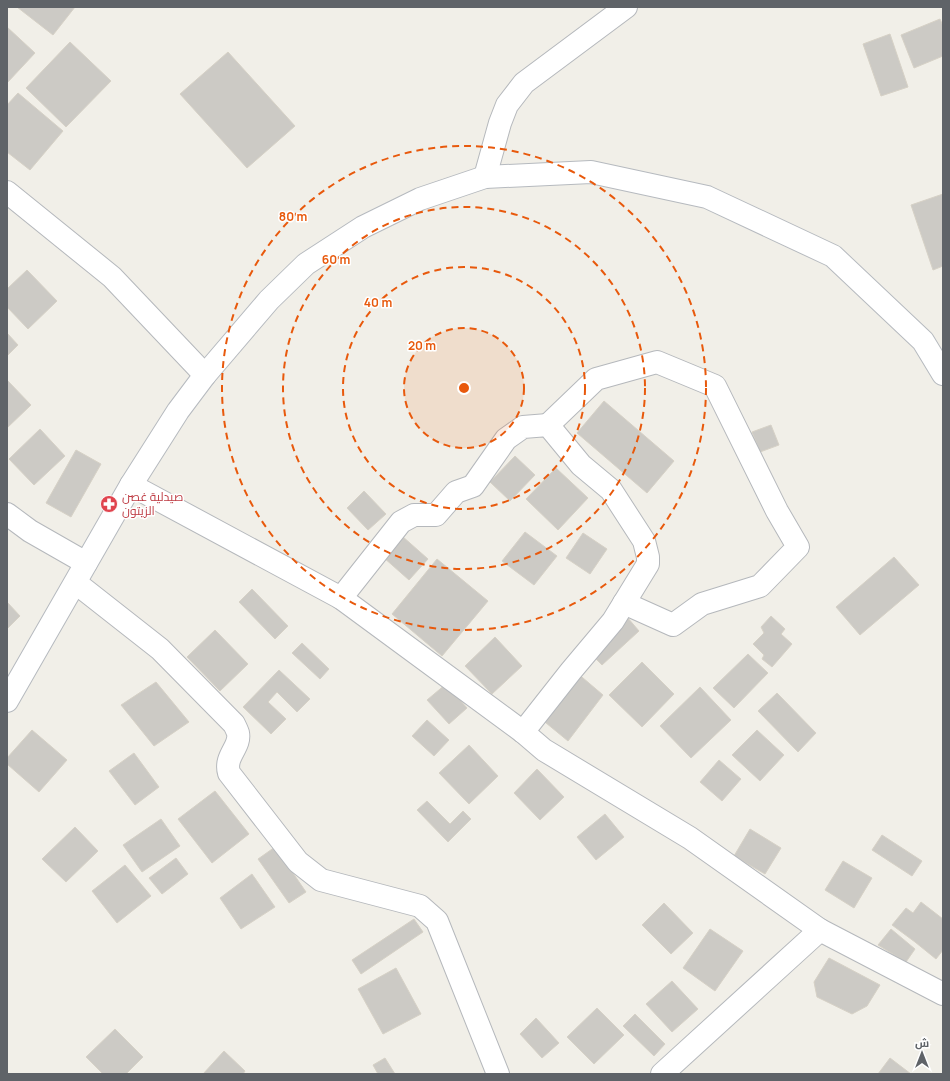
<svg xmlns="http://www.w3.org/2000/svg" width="950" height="1081" viewBox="0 0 950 1081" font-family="Manrope,Cairo,sans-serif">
	<rect width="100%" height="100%" fill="#f1efe8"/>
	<g fill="#cccac5" stroke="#d6d1c6">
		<polygon points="17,7 75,7 53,35"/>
		<polygon points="940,19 943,26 943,56 914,68 901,35"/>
		<polygon points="7,27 35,53 7,83"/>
		<polygon points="890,34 908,87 881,96 863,44"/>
		<polygon points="70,42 111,81 66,127 26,88"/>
		<polygon points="228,52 295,126 247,168 180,94"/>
		<polygon points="18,93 63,131 30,170 7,152 7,105"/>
		<polygon points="943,194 943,266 933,270 911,205"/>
		<polygon points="27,270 57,301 28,329 7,307 7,289"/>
		<polygon points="7,333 18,345 7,356"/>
		<polygon points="7,380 31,405 7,428"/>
		<polygon points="604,401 674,461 647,493 577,433"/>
		<polygon points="771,425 779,445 760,452 752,432"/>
		<polygon points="40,429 65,456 34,485 9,459"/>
		<polygon points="76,450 101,464 71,517 46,503"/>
		<polygon points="515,456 535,475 510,501 490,482"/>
		<polygon points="556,468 588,498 558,530 526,499"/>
		<polygon points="364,491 386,514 368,530 347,508"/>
		<polygon points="525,532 557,556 534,585 502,561"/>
		<polygon points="583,533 607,549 590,574 566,558"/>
		<polygon points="402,536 428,559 409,580 383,557"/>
		<polygon points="894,557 919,585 860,635 836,607"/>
		<polygon points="437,559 488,601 442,656 392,614"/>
		<polygon points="252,589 288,626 275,639 239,602"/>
		<polygon points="7,602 20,616 7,629"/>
		<polygon points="771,616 785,629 781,634 792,644 772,667 762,659 764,655 753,644 764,633 761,627"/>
		<polygon points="627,617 639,631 602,665 589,652"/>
		<polygon points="215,630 248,664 220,691 187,657"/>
		<polygon points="495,637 522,666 492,694 465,666"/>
		<polygon points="302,643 329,669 320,679 292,653"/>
		<polygon points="748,654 768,673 734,708 713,688"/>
		<polygon points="642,662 674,694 642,727 609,695"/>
		<polygon points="279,670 310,699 297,712 277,692 268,702 286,719 271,734 243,707"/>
		<polygon points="576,672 603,695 568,741 540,718"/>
		<polygon points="156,682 189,722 154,746 121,705"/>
		<polygon points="446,684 467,708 449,724 427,700"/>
		<polygon points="700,687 731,720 691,758 660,726"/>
		<polygon points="777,693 816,733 798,752 758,711"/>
		<polygon points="427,720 449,740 434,756 412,736"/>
		<polygon points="32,730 67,760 39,792 7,764 7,758"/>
		<polygon points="757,730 784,755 760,781 732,755"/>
		<polygon points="469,745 498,776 469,804 439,773"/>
		<polygon points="134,753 159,787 135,805 109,771"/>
		<polygon points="719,760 741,779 722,801 700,782"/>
		<polygon points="537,769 564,797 540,820 514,793"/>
		<polygon points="215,791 249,834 212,863 178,819"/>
		<polygon points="427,801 450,824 463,811 471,819 448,842 417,810"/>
		<polygon points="605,814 624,837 596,860 577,837"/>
		<polygon points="161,819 180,846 142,872 123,845"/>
		<polygon points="75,827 98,851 66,882 42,859"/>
		<polygon points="750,829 781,848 765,874 734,856"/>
		<polygon points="882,835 922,861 912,876 872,850"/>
		<polygon points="275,847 306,892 289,903 258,859"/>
		<polygon points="176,858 188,874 162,894 149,878"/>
		<polygon points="843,861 872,878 854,908 825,890"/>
		<polygon points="125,865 151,896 117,923 92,891"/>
		<polygon points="252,874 275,907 241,929 220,898"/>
		<polygon points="921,902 943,919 943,950 936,959 915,942 892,925 906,908 913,913"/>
		<polygon points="664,903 693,933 671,954 642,925"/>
		<polygon points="414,919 423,932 361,974 352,960"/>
		<polygon points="710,929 743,951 715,991 683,968"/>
		<polygon points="891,929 915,949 906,962 878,945"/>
		<polygon points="829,958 880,985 867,1006 852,1014 817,997 814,982"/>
		<polygon points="396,968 421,1014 383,1034 358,989"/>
		<polygon points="672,981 698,1009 672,1032 646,1004"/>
		<polygon points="597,1008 624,1035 594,1064 567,1037"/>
		<polygon points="635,1014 665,1044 654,1056 623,1026"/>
		<polygon points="536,1018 559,1043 542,1058 520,1034"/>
		<polygon points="115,1029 143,1057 126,1074 103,1074 86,1057"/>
		<polygon points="224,1051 245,1071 243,1074 203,1074"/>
		<polygon points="385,1058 395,1074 378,1074 373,1065"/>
		<polygon points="890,1058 911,1074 878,1074"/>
	</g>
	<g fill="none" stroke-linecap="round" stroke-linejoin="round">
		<g stroke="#b5b8bc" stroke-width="24">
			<g id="street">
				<polyline points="485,177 500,123 507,105 524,83 626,7"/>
				<polyline points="7,192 112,277 205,375"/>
				<polyline points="548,425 596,379 657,362 715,386 777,511 798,547 760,586 702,604 673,625 624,603"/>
				<polyline points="131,485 341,598 523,732 544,750 690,838 820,930 943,994"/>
				<polyline points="7,514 30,531 86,563"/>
				<path d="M76,583L160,649L234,724C235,726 237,730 238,733C241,747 224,756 229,773L298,862L321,880L420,906L437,921L498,1074"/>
				<polyline points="341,598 401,522 414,515 436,515 456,492 473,486 506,439 523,427 548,425 581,465 611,490 644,541 648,557 648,564 613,621 571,671 523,732"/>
				<polyline points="662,1074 820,930"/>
			</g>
		</g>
		<g stroke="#b6babf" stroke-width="24">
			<polyline id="secondary" points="7,701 131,485 178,411 205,375 269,300 306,264 363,227 420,199 485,177 591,172 707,197 833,256 923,341 943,374"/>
		</g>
		<use href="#street" stroke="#fff" stroke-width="22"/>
		<use href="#secondary" stroke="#fff" stroke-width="22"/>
	</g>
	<circle cx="464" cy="388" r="60" fill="#e8590c" fill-opacity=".12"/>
	<g fill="none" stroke="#e8590c" stroke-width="2" stroke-dasharray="7 5">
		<circle cx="464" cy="388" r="60"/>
		<circle cx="464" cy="388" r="121"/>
		<circle cx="464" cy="388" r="181"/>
		<circle cx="464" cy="388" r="242"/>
	</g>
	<defs>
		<g id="pharmacy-disc" transform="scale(0.9)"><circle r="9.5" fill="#e0444e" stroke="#fff"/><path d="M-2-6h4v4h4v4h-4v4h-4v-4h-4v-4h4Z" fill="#fff"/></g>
	</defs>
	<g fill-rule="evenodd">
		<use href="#pharmacy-disc" x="109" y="504"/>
	</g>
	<g text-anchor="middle" stroke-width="3" stroke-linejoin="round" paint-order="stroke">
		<g font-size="12" fill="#be3a42" stroke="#fff" text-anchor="start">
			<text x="122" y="501">صيدلية غصن<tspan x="122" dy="14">الزيتون</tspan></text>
		</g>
	</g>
	<circle cx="464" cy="388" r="6" fill="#e8590c" stroke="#fff" stroke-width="2"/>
	<g font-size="12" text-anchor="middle" font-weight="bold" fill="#e8590c" stroke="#fff" stroke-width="3" stroke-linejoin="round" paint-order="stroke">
		<text x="293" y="221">80 m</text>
		<text x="336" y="264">60 m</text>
		<text x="378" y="307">40 m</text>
		<text x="422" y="350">20 m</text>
	</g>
	<rect width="950" height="1081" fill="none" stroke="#5f6368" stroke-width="16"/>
	<g transform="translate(922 1053)" stroke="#ffffff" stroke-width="3" paint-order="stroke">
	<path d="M0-3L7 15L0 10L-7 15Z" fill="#5f6368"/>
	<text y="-6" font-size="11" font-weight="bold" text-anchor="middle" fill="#5f6368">ش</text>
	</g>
</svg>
